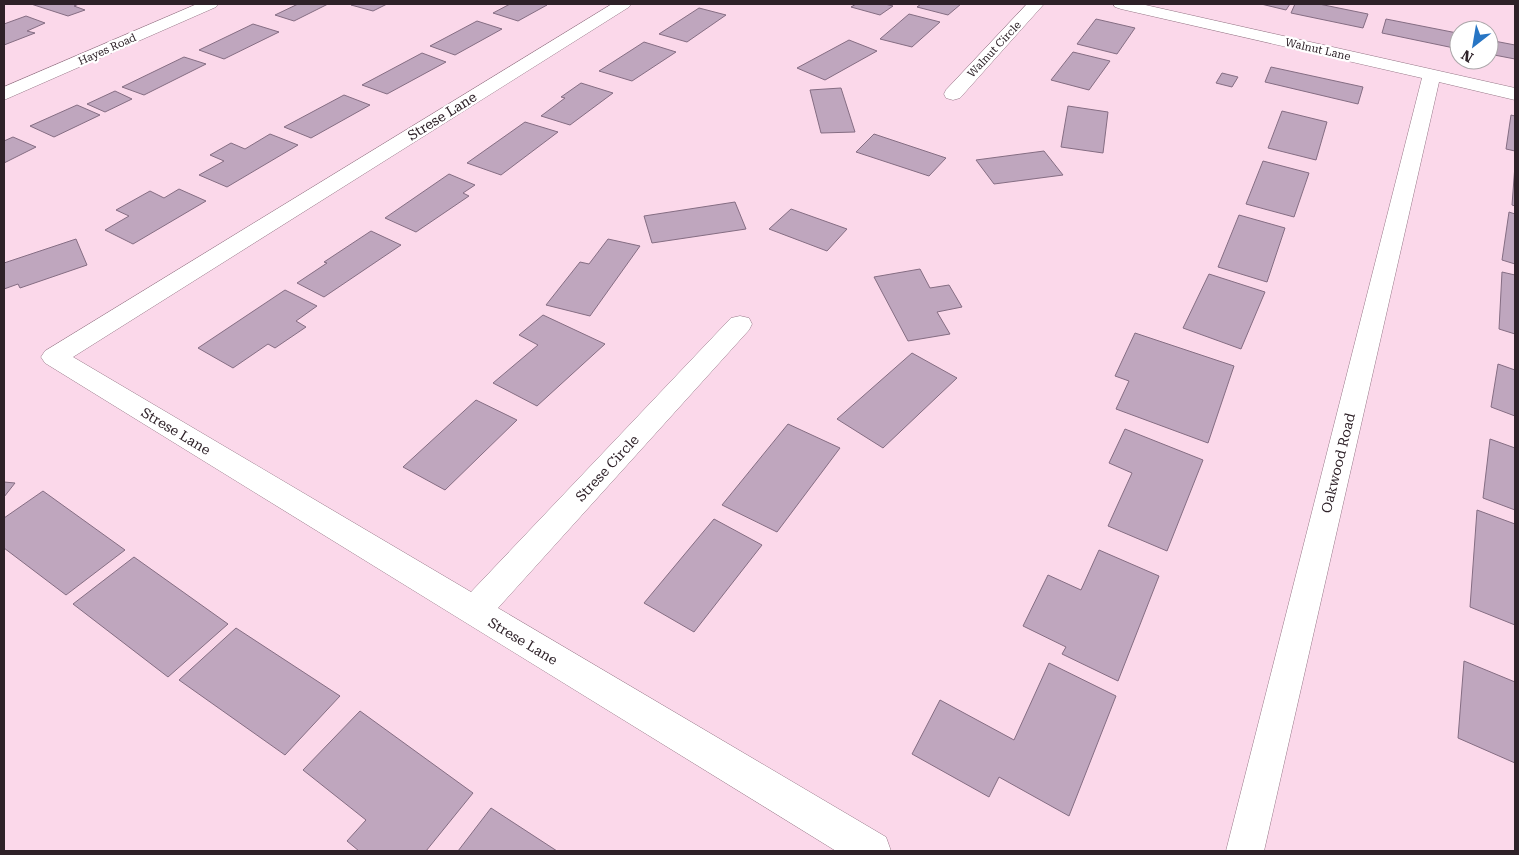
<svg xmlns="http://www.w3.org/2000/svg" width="1519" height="855" viewBox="0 0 1519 855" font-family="'Roboto Serif',serif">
	<rect width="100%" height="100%" fill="#fbd8ea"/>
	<g fill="#bfa6be" stroke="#856d83">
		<polygon points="31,4 79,4 74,6 85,10 68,16"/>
		<polygon points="298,4 328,4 294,21 275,15"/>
		<polygon points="353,4 387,4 373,11 351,5"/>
		<polygon points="510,4 544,4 547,5 518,21 493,13"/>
		<polygon points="856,4 885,4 893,6 880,15 851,7"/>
		<polygon points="921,4 961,4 948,15 917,7"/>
		<polygon points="1261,4 1290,4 1286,10"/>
		<polygon points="1295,4 1319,4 1368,14 1363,28 1291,13"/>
		<polygon points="699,8 726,15 687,42 659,34"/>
		<polygon points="909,14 940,22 912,47 880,39"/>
		<polygon points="26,16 45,23 27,31 35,33 4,45 4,24"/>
		<polygon points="1096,19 1135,28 1117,54 1077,44"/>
		<polygon points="1386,19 1457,33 1454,48 1382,33"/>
		<polygon points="477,21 502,29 455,55 430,46"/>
		<polygon points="253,24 279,32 224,59 199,50"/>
		<polygon points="849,40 877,51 825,80 797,68"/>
		<polygon points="1489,40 1515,45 1515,59 1489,54"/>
		<polygon points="644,42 676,52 632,81 599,71"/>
		<polygon points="1073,52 1110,61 1089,90 1051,80"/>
		<polygon points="422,53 446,62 387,94 362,85"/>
		<polygon points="184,57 206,64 144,95 122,87"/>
		<polygon points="1271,67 1363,87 1358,104 1265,82"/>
		<polygon points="1222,73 1238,77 1232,87 1216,83"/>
		<polygon points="581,83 613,93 570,125 541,116 565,98 561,97"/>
		<polygon points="841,88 855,132 821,133 810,90"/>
		<polygon points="115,91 132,99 105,112 87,104"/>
		<polygon points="344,95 370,105 311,138 284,127"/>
		<polygon points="77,105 100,115 54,137 30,126"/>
		<polygon points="1068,106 1108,112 1103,153 1061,147"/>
		<polygon points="1282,111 1327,122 1316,160 1268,148"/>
		<polygon points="1511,115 1515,116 1515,151 1506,149"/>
		<polygon points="525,122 558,132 501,175 467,163"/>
		<polygon points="270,134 298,145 227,187 199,175 224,161 210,155 231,143 245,149"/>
		<polygon points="874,134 946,158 929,176 856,152"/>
		<polygon points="13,137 36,147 4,163 4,141"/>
		<polygon points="1044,151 1063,175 994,184 976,160"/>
		<polygon points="1263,161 1309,173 1294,217 1246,204"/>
		<polygon points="1515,165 1515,206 1512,205"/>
		<polygon points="449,174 475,185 463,193 469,196 416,232 385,218"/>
		<polygon points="179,189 206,201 133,244 105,230 129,216 116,210 150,191 164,198"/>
		<polygon points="735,202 746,229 652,243 644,216"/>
		<polygon points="791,209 847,229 827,251 769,229"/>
		<polygon points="1509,212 1515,214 1515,264 1502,260"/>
		<polygon points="1239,215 1285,228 1267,282 1218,267"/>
		<polygon points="371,231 401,245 324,297 297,283 327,263 324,262"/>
		<polygon points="76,239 87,265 20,288 18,284 4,289 4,263"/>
		<polygon points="608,239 640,246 590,316 546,305 580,262 589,264"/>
		<polygon points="920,269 930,288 949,285 962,307 937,312 950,334 908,341 874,277"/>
		<polygon points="1502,272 1515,275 1515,334 1499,329"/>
		<polygon points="1209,274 1265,292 1241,349 1183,328"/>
		<polygon points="285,290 317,306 296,321 306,327 275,348 268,344 233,368 198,348"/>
		<polygon points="543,315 605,344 537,406 493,383 538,345 519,335"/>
		<polygon points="1135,333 1234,366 1208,443 1116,409 1129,381 1115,376"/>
		<polygon points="912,353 957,378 883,448 837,419"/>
		<polygon points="1498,364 1515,370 1515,416 1491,407"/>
		<polygon points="476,400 517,420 445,490 403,467"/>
		<polygon points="788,424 840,448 777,532 722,505"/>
		<polygon points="1125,429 1203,460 1167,551 1108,526 1132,473 1109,463"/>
		<polygon points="1490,439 1515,448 1515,510 1483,498"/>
		<polygon points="4,482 15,483 4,497"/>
		<polygon points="43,491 125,550 66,595 4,548 4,518"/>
		<polygon points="1477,510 1515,524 1515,625 1470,607"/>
		<polygon points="714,519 762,545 694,632 644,603"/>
		<polygon points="1099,550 1159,576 1118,681 1062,654 1066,647 1023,626 1048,575 1081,590"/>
		<polygon points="134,557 228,624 168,677 73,604"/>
		<polygon points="236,628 340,696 285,755 179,680"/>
		<polygon points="1464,661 1515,682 1515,763 1458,738"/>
		<polygon points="1049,663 1116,696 1069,816 999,777 989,797 912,754 940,700 1014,740"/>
		<polygon points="360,711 473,793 426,851 359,851 347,841 366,820 303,770"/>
		<polygon points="491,808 557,851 458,851"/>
	</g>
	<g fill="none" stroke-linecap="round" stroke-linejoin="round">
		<g stroke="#977888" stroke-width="1">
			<g id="minor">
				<polygon points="612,4 631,4 629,7 73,357 471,592 731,318 740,316 749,318 752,324 749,330 498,608 886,837 891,851 836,851 45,363 41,357 45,351"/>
				<polygon points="1027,4 1044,4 960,98 953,100 946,98 944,94 946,90"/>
				<polygon points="1113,4 1141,4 1515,88 1515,100 1439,82 1264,851 1226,851 1422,78 1121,9 1115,7"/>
			</g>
		</g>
		<g stroke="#977888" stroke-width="1">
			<polygon id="tertiary" points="197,4 218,4 216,7 4,100 4,87"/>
		</g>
		<use href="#minor" fill="#fff" fill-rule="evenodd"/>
		<use href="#tertiary" fill="#fff" fill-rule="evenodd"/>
	</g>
	<g text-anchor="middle" stroke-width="4.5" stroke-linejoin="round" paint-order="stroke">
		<g font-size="11" fill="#2e2128" stroke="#fff">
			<text transform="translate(107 49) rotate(-24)" y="4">Hayes Road</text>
			<text transform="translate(994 49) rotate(-47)" y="4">Walnut Circle</text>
			<text transform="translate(1318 49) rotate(13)" y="4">Walnut Lane</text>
		</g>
		<g font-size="14" fill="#2e2128" stroke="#fff">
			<text transform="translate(442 116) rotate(-32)" y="5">Strese Lane</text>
			<text transform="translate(176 431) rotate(31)" y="5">Strese Lane</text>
			<text transform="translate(1338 463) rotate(-76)" y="5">Oakwood Road</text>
			<text transform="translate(607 468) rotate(-47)" y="5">Strese Circle</text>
			<text transform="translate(523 641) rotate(31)" y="5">Strese Lane</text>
		</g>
	</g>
	<rect width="1519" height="855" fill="none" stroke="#2e2128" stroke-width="10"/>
	<g transform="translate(1474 45) rotate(211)"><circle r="24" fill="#ffffff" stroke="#aba6a9"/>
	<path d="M0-4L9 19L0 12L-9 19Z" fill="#2775c4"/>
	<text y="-8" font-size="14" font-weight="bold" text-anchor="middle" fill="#2e2128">N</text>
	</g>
</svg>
